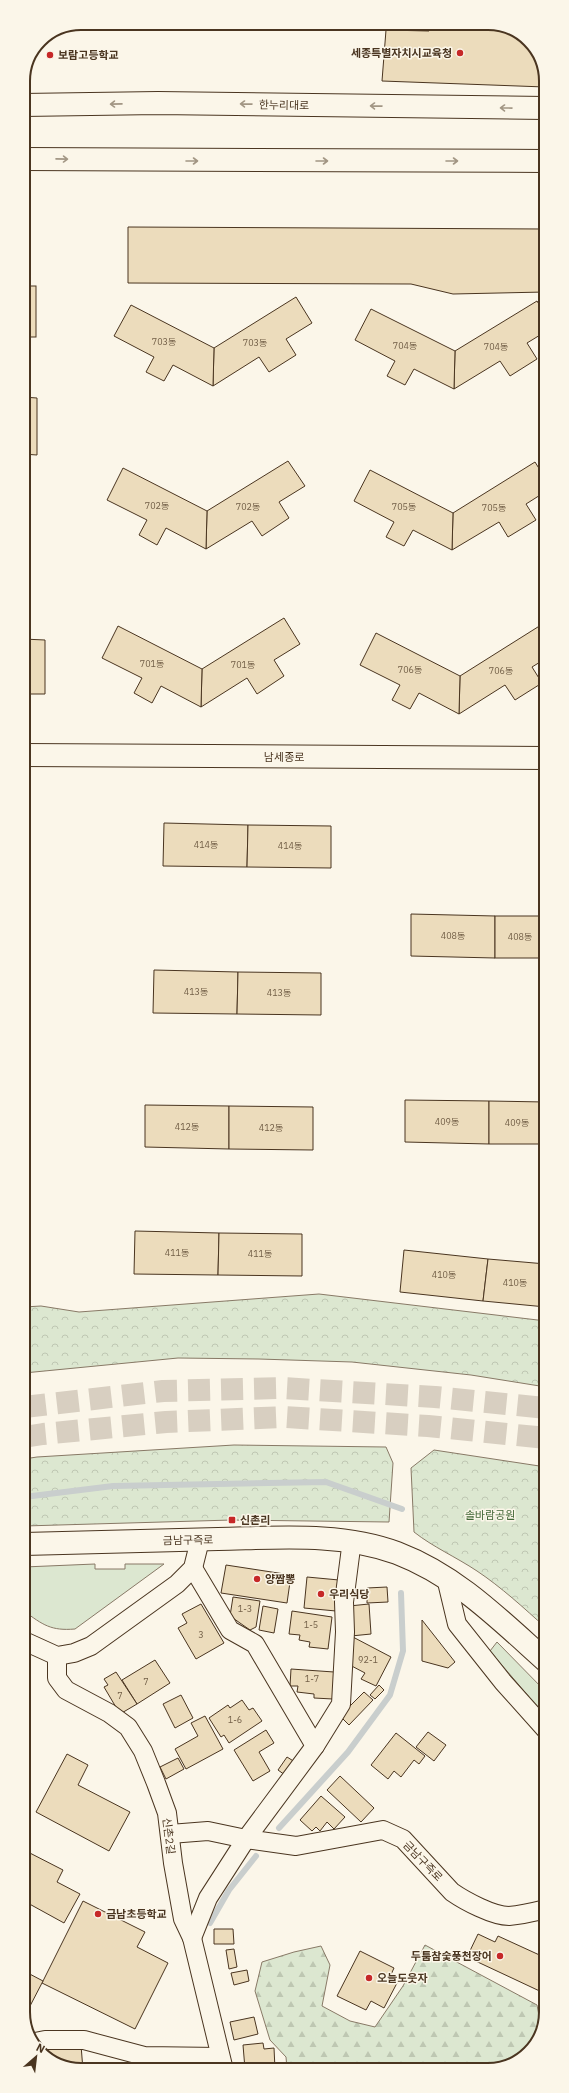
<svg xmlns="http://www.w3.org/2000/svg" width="569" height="2093" viewBox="0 0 569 2093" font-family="'IBM Plex Sans','Noto Sans KR',sans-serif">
	<defs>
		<pattern id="forest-firs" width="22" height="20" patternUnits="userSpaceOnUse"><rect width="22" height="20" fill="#dce7d0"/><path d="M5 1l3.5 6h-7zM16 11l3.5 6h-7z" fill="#bec7b2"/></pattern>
		<pattern id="park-crowns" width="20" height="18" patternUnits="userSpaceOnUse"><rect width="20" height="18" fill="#dce7d0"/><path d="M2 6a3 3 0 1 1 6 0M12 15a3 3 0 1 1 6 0" fill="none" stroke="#bec7b2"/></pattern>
	</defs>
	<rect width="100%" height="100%" fill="#fbf6e9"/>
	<g fill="#dce7d0" stroke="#887966">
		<path d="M95,1564V1569H125V1564H164L75,1629C51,1631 43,1625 24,1611V1567Z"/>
		<polygon points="497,1642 546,1692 546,1717 490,1651"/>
	</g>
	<polygon fill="url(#forest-firs)" stroke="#887966" points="425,1945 537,2005 541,2027 532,2050 500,2069 287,2069 286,2057 270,2040 255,1991 262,1962 294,1952 321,1946 330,1965 322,2006 350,2021 375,2027 403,1986"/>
	<g fill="url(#park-crowns)" stroke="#887966">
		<polygon points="319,1294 546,1321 546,1387 471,1375 352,1362 259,1359 178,1358 24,1373 24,1307 41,1306 79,1312"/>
		<polygon points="234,1445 386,1447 393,1463 389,1522 232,1520 24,1526 24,1459 37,1457"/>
		<path d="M434,1450L546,1467V1628C524,1608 501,1587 477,1571C456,1557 433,1547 414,1532L411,1468Z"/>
	</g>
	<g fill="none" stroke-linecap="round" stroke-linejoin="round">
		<g stroke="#c9cecd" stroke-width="6">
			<polyline points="24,1497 113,1486 326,1482 402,1509"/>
			<polyline points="279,1828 348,1752 390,1695 403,1651 401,1593"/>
			<polyline points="210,1923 229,1890 256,1856"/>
		</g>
	</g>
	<g fill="#ecdcbc" stroke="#4a3520">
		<polygon points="429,23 495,23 526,38 545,69 545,87 382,81 386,30 429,31"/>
		<polygon points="128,227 545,229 545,292 453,294 411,284 128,283"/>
		<rect x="23" y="286" width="13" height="51"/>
		<polygon points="296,297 312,323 286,339 296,355 269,372 259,357 213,386 214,348"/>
		<polygon points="537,301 545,314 545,332 527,343 537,359 510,376 500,361 454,389 455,351"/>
		<polygon points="131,305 214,348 213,386 173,365 164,381 146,372 154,357 114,336"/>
		<polygon points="371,309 455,351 454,389 414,369 405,385 387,376 395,361 355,340"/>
		<polygon points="23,397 37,398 37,455 23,454"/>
		<polygon points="288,461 305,486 279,502 289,518 262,536 252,521 206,549 207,511"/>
		<polygon points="535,462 545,478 545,492 526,504 536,520 508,537 499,522 452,550 453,513"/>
		<polygon points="123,468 207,511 206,549 166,528 157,545 139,535 147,520 107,500"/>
		<polygon points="370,470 453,513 452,550 413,530 404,546 386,537 394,522 354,501"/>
		<polygon points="284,618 300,644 274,660 284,676 257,694 247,678 201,707 202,669"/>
		<polygon points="541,625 545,631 545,659 532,667 542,683 515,700 505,685 459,714 460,676"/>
		<polygon points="118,626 202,669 201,707 161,686 152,703 134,693 142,678 102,658"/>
		<polygon points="376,633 460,676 459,714 419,693 410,709 392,700 400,685 360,665"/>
		<polygon points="23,639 45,640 45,694 23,694"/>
		<polygon points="164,823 248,825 247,867 163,866"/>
		<polygon points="248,825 331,826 331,868 247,867"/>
		<polygon points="411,914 495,916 495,958 411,956"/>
		<rect x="495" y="916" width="50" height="42"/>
		<polygon points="154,970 238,972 237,1014 153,1013"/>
		<polygon points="238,972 321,973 321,1015 237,1014"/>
		<polygon points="405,1100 489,1101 489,1144 405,1142"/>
		<polygon points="489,1101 545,1102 545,1144 489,1144"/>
		<polygon points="145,1105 229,1106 229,1149 145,1147"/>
		<polygon points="229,1106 313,1107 313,1150 229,1149"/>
		<polygon points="135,1231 219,1233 218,1275 134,1274"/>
		<polygon points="219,1233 302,1234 302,1276 218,1275"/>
		<polygon points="404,1250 488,1259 483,1301 400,1292"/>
		<polygon points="488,1259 546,1264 546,1307 483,1301"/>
		<polygon points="226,1565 291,1575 287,1603 221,1593"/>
		<polygon points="307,1577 339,1580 336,1611 304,1608"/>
		<polygon points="387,1587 388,1602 367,1603 367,1588"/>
		<polygon points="233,1597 260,1601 256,1627 250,1630 230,1616"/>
		<polygon points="201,1604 224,1643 196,1659 178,1628 187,1623 182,1614"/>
		<polygon points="369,1604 371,1634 351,1636 349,1606"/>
		<polygon points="263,1606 278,1609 274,1633 259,1630"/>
		<polygon points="292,1611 332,1617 328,1649 309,1647 310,1642 299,1640 300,1635 289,1634"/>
		<polygon points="422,1620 455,1662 448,1668 422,1661"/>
		<polygon points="351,1636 391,1657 376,1686 361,1679 365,1673 346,1663"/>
		<polygon points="155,1660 170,1683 137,1704 122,1680"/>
		<polygon points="291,1669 334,1672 333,1699 314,1698 314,1694 297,1692 298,1686 290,1686"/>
		<polygon points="116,1672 137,1704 120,1714 104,1687 108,1685 104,1679"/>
		<polygon points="379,1685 384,1690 375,1699 370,1695"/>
		<polygon points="364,1692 373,1700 349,1725 340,1716"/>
		<polygon points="181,1695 193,1718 175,1728 163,1704"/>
		<polygon points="242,1700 249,1710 253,1708 262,1721 229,1743 224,1735 221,1737 209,1718 228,1705 230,1708"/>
		<polygon points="205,1716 223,1749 186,1769 175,1749 198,1736 191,1723"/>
		<polygon points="266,1730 274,1743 259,1752 270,1771 253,1781 234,1750"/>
		<polygon points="428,1732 446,1745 434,1761 416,1747"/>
		<polygon points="396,1733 425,1756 419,1764 414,1760 401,1777 394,1771 388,1779 371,1765"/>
		<polygon points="67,1754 88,1765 78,1785 130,1812 109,1851 36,1812"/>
		<polygon points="287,1757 295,1762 285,1775 278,1770"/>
		<polygon points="178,1758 184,1769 166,1779 160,1767"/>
		<polygon points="340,1776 374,1808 361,1822 327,1790"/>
		<polygon points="321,1796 345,1817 334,1829 327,1822 320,1831 316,1827 312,1831 300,1820"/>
		<polygon points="24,1850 63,1870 57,1882 80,1894 64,1923 24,1901"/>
		<polygon points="83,1901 145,1932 137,1947 168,1963 135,2029 42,1983"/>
		<polygon points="214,1929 233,1929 234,1944 214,1944"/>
		<polygon points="478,1934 495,1942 498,1936 546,1958 546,1994 467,1957"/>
		<polygon points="234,1949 237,1967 229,1969 226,1950"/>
		<polygon points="360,1951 394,1968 389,1979 397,1983 384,2008 371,2001 366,2010 337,1996"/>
		<polygon points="247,1970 249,1981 234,1985 231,1973"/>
		<polygon points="24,1971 43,1981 29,2008 24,2006"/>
		<polygon points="254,2017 258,2034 234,2040 230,2022"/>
		<polygon points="263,2043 264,2049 274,2048 275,2069 245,2069 243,2045"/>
		<polygon points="81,2045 83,2070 77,2070 48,2058 47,2048"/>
	</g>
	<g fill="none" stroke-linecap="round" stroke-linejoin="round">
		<g stroke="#d8cfc1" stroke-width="22" stroke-dasharray="22 11" stroke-linecap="butt">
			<polyline points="24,1407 163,1391 281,1388 435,1397 546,1408"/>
			<polyline points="24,1437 43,1434 166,1422 285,1417 428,1426 546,1438"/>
		</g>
		<g stroke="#4a3520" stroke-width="20">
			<g id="street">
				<polyline points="193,1568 230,1630 255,1644 315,1746"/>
				<polyline points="446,1578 457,1624 503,1682 546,1730"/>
				<polyline points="24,1641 57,1656 74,1653 91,1646 177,1584 193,1568 200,1540"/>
				<polyline points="57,1656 57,1678 66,1690 109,1713 128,1727 143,1751 156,1783 167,1813 173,1863 183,1919 192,1938 224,2070"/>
				<path d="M170,1834L208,1831L246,1839L296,1846L383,1830L403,1839L452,1892C465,1901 493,1916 509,1916C521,1915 534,1912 546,1909"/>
				<polyline points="192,1938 208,1898 246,1839 315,1746 341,1704 345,1632 344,1602 352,1540"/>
				<polyline points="35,2042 45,2040 84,2040 144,2056 219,2057"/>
			</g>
		</g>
		<g stroke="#4a3520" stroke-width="24">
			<g id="secondary">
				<polyline points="23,105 158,103 545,108"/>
				<polyline points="23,159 545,161"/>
				<polyline points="23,755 545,758"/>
				<path d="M24,1544C88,1542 153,1541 218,1539C277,1538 341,1532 397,1553C457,1576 499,1619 546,1661"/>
			</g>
		</g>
		<use href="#street" stroke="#fbf6e9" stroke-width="18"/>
		<use href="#secondary" stroke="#fbf6e9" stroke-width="22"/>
	</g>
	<defs><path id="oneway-shaft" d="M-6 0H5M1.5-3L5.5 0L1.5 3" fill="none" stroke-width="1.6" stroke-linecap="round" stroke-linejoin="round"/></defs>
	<g stroke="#a29684">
		<use href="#oneway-shaft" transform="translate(116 104) rotate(179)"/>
		<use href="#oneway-shaft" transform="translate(246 104) rotate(-179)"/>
		<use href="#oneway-shaft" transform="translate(376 106) rotate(-179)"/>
		<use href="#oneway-shaft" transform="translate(506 108) rotate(-179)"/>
		<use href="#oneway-shaft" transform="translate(62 159) rotate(1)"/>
		<use href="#oneway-shaft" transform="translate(192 161)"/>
		<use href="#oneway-shaft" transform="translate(322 161)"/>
		<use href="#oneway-shaft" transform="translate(452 161)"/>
	</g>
	<g fill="#c62828" stroke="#fbf6e9" stroke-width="1.5">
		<circle cx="460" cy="53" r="4"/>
		<circle cx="50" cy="55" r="4"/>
		<rect x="228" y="1516" width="8" height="8" rx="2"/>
		<circle cx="257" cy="1579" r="4"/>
		<circle cx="321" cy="1594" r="4"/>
		<circle cx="98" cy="1914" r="4"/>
		<circle cx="500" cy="1956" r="4"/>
		<circle cx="369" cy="1978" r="4"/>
	</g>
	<g text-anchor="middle" stroke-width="3" stroke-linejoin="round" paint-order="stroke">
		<g font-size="9" fill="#725f47">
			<text x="164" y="345">703동</text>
			<text x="255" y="346">703동</text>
			<text x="405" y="349">704동</text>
			<text x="496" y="350">704동</text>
			<text x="157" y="509">702동</text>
			<text x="248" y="510">702동</text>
			<text x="404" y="510">705동</text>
			<text x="494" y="511">705동</text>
			<text x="152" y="667">701동</text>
			<text x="243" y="668">701동</text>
			<text x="410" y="673">706동</text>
			<text x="501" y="674">706동</text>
			<text x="206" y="848">414동</text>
			<text x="290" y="849">414동</text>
			<text x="453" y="939">408동</text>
			<text x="520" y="940">408동</text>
			<text x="196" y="995">413동</text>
			<text x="279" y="996">413동</text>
			<text x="447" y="1125">409동</text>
			<text x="517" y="1126">409동</text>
			<text x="187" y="1130">412동</text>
			<text x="271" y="1131">412동</text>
			<text x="177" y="1256">411동</text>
			<text x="260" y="1257">411동</text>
			<text x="444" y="1278">410동</text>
			<text x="515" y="1286">410동</text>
			<text x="245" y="1612">1-3</text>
			<text x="311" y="1628">1-5</text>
			<text x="201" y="1638">3</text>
			<text x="368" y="1663">92-1</text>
			<text x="312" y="1682">1-7</text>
			<text x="146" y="1685">7</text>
			<text x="120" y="1699">7</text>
			<text x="235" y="1723">1-6</text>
		</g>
		<g font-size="11" font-weight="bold" fill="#4a3520" stroke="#fbf6e9" text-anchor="start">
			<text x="452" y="57" text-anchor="end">세종특별자치시교육청</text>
			<text x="58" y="59">보람고등학교</text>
			<text x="240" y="1524">신촌리</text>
			<text x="265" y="1583">양짬뽕</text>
			<text x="329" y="1598">우리식당</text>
			<text x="106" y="1918">금남초등학교</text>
			<text x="492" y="1960" text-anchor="end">두툼참숯풍천장어</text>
			<text x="377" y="1982">오늘도웃자</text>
		</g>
		<g font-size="11" fill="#4a3520" stroke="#fbf6e9">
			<text transform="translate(284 105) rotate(1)" y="4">한누리대로</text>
			<text x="284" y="761">남세종로</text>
			<text transform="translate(188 1540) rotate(-1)" y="4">금남구즉로</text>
			<text transform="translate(169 1836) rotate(83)" y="4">신촌2길</text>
			<text transform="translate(423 1861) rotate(46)" y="4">금남구즉로</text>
		</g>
		<g font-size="11" fill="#436837" stroke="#fbf6e9">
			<text x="490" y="1519">솔바람공원</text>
		</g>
	</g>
	<path d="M0 0H569V2093H0ZM81 30H488A51 51 0 0 1 539 81V2012A51 51 0 0 1 488 2063H81A51 51 0 0 1 30 2012V81A51 51 0 0 1 81 30Z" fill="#fbf6e9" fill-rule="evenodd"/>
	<path fill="none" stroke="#4a3520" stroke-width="2" d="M81 30H488A51 51 0 0 1 539 81V2012A51 51 0 0 1 488 2063H81A51 51 0 0 1 30 2012V81A51 51 0 0 1 81 30Z"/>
	<g transform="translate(36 2057) rotate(28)" stroke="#fbf6e9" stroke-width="3" paint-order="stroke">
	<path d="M0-3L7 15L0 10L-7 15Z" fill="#4a3520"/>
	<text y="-6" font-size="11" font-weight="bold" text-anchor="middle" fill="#4a3520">N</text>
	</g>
</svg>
